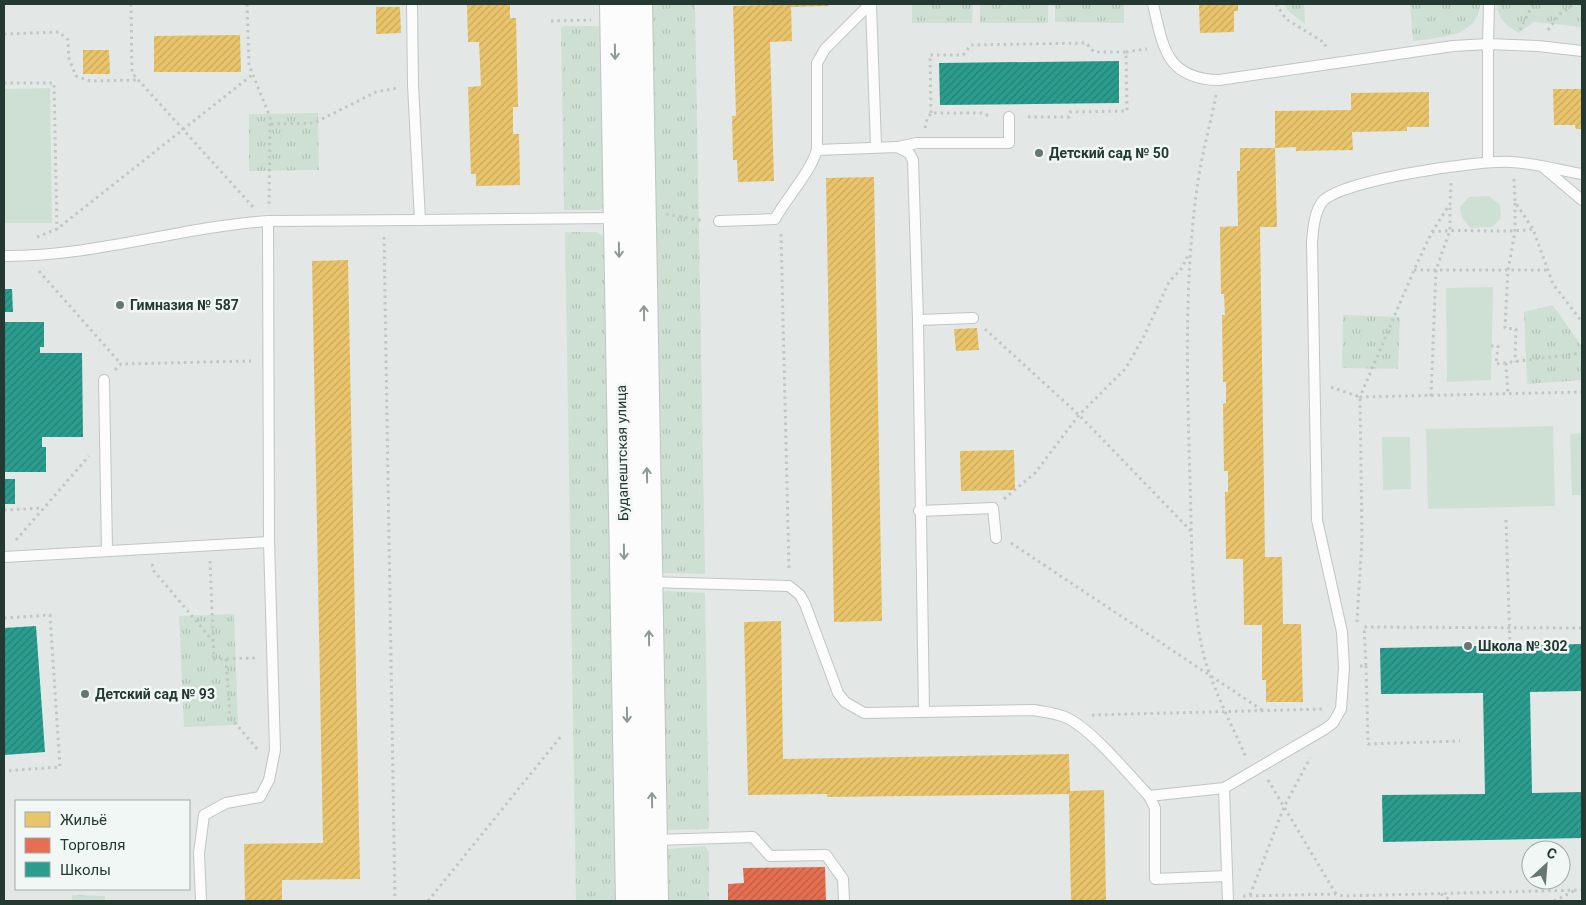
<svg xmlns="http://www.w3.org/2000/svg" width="1586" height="905" viewBox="0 0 1586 905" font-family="Roboto,sans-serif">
	<defs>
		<pattern id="grass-tufts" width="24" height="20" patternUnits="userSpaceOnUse" patternTransform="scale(1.25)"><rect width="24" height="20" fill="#cee0d3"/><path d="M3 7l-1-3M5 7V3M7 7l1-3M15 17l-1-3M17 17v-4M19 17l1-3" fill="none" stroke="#b1c1b6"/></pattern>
		<pattern id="homes-hatch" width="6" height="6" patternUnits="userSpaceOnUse" patternTransform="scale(1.25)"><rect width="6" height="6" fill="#e9c46a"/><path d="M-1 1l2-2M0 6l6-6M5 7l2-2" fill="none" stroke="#c8a95c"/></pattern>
		<pattern id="shops-hatch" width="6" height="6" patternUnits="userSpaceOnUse" patternTransform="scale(1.25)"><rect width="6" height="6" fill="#e76f51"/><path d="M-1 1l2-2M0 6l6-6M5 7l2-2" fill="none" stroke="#bb5c44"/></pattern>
		<pattern id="schools-hatch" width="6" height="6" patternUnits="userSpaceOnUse" patternTransform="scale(1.25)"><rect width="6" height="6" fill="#2a9d8f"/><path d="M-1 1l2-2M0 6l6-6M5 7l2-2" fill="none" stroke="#248175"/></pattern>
	</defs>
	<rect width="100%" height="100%" fill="#e3e8e6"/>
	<g fill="url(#grass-tufts)">
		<polygon points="651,4 695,4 705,574 661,573"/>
		<polygon points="912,4 973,4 972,23 912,23"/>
		<rect x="980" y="4" width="68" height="19"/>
		<polygon points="1055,4 1124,4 1124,23 1055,22"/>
		<polygon points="1284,4 1304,4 1305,24 1287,10"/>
		<path d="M1410,4H1480C1478,38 1439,37 1413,41Z"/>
		<path d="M1497,4H1582V27L1534,22L1519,33C1507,27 1497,18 1497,4Z"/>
		<polygon points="564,26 602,26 605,207 600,210 564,210 561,28"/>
		<polygon points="318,113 319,170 249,171 249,114"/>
		<polygon points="565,232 596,232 606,237 618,901 576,901"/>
		<polygon points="1553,305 1582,347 1582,380 1527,384 1524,312"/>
		<polygon points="1343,315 1400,317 1398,369 1342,368"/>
		<polygon points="666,591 705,593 709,829 666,830 662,593"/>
		<polygon points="234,614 238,725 184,727 179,616"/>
		<polygon points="705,846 709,853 709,901 667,901 667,849"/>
		<polygon points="72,895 105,896 105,901 72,901"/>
	</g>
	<g fill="#cee0d3">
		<polygon points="50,88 52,223 4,223 4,89"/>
		<polygon points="1489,196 1500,205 1501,218 1492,227 1471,228 1462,218 1460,207 1469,197"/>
		<polygon points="1493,287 1491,380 1447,382 1446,288"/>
		<polygon points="1553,426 1555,506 1428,509 1426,429"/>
		<polygon points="1582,433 1582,495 1572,495 1570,434"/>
		<polygon points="1382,437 1410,437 1411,489 1383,490"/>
	</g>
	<g fill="url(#homes-hatch)">
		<polygon points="467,4 510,4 510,18 516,18 518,107 513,107 513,134 519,134 520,185 476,186 476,174 471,174 468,87 481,86 479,42 468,42"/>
		<polygon points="793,4 828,4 828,6 791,7 792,41 770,42 774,181 738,182 737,160 733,160 732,116 736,116 733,6"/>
		<polygon points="1199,4 1238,4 1238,11 1234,11 1234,32 1200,33"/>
		<polygon points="376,7 400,7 401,33 376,34"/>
		<polygon points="240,35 241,72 154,72 154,36"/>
		<polygon points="83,50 109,50 110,74 83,74"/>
		<polygon points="1553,89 1582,89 1582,129 1576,129 1575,125 1554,125"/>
		<polygon points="1429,92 1429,127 1407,127 1407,131 1352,132 1353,150 1296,151 1296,147 1275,148 1277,227 1260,227 1265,557 1282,557 1283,624 1301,624 1303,702 1266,702 1266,680 1262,680 1262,625 1244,625 1243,559 1226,559 1225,492 1228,492 1228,471 1224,471 1223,404 1226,403 1226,382 1223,382 1222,315 1225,315 1224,294 1221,294 1220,227 1238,226 1237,171 1240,171 1240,148 1275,148 1275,111 1351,110 1351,93"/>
		<polygon points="874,177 882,621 834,622 826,178"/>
		<polygon points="348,260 360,879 282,880 282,901 245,901 244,844 323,843 312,261"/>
		<polygon points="977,328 979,350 956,351 954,329"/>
		<polygon points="1014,450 1015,490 961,491 960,451"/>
		<polygon points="781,621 783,759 1069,754 1070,791 1104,790 1106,901 1071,901 1069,794 827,797 827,794 748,795 744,622"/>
	</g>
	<polygon fill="url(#shops-hatch)" points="825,867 826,901 728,901 728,884 744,883 743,868"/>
	<g fill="url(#schools-hatch)">
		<polygon points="1119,61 1119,103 940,105 939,63"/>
		<polygon points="4,289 12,289 13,312 4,312"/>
		<polygon points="4,322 44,322 44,347 40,347 40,353 82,353 83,437 42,437 42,447 46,447 46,472 4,472"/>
		<rect x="4" y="479" width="11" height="25"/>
		<polygon points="36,626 45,752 4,755 4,628"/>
		<polygon points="1582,644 1582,691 1530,692 1532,793 1582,792 1582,838 1383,842 1382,795 1485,794 1483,693 1381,694 1380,648"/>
	</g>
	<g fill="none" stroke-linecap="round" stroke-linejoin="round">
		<g stroke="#c0c5c3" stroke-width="12">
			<g id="lane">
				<polyline points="412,4 413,85 420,220 616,218"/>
				<polyline points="870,4 825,49 817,63 817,150 897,147 909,153 913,160 918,320 924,712"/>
				<polyline points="871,4 876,146"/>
				<path d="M1153,4C1163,47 1166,79 1219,80L1453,46L1488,44V162"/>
				<polyline points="1489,4 1488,44 1538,46 1582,51"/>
				<polyline points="898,147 917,143 1009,143 1009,117"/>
				<polyline points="1544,168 1582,200"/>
				<path d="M719,221L775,219C787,197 810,173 817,150"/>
				<path d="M4,256C93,257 180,227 268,221"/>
				<polyline points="918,320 973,318"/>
				<polyline points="104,380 107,551"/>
				<polyline points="919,511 993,508 996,538"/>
				<polyline points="4,557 269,542"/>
				<path d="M648,582L789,586L800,595L805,604L838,693L845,702L864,713L1034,710C1044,712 1055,713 1065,717C1091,728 1128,774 1149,796L1224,788L1325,729L1333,723L1341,709L1344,668L1342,632L1317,520L1312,243C1313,230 1314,213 1322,202C1340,180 1479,160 1511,162C1534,163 1559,170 1582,174"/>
				<polyline points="1224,788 1228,901"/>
				<polyline points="1149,796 1155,808 1155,879 1227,876"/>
				<polyline points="655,840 753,837 770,856 826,855 843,879 844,901"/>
				<polyline points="201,901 199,853 204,815 226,803 260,797 269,780 275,750 269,542 268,221 420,220"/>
			</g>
		</g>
		<g stroke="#bfc5c3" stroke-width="30">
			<g id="secondary">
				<polyline points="614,4 630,901"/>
				<polyline points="638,4 654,901"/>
			</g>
		</g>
		<g stroke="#c0c8c4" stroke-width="3" stroke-dasharray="2.5 4" stroke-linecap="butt">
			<polyline points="131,4 132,73 253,207"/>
			<polyline points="247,4 249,65 270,117 269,206"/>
			<polyline points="1276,4 1286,19 1325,43 1326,48"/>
			<polyline points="551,21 591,20"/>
			<polyline points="1520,30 1533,4"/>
			<polyline points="1548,30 1560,14 1574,4"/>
			<polyline points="4,34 59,32 68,40 69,59 76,76 90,81 138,80"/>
			<polyline points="1126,52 1147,49"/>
			<polyline points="4,83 54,83 57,229"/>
			<path d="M1216,95C1210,126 1201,157 1197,188C1184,284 1187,381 1190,479C1192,536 1190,596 1203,652C1212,688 1231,723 1246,757"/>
			<polyline points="931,113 930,55 963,55 971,45 1086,43 1094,52 1126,52 1127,111 1070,112 1069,117 1026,117"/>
			<polyline points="271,124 314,123 376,92 397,88"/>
			<polyline points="925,128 927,119 931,113 982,113 992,117"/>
			<polyline points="1514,179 1515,202 1533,229 1553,284 1582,322"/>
			<polyline points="1451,183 1450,204 1432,232 1414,270 1360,397 1582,392"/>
			<polyline points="1515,203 1515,232 1508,270 1505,328 1516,329 1515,362"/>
			<polyline points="666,214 704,221"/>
			<path d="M1432,232C1466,228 1499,234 1533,229"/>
			<polyline points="781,234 789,570"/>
			<polyline points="37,237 57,229 252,75"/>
			<polyline points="384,237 395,901"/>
			<polyline points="1414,270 1548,270"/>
			<polyline points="39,271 121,364"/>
			<polyline points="985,329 1079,415 1191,531"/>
			<polyline points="1491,346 1498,346 1496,364 1582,353"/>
			<polyline points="1506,363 1508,394"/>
			<polyline points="115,370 121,364 251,361"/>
			<polyline points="1331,387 1360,397 1362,539 1357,622"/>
			<polyline points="1431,396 1436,270 1450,230 1450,204"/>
			<polyline points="1004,499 1035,473 1079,415 1126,368 1144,336 1169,282 1182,268 1189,253"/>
			<polyline points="4,510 43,508"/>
			<polyline points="1506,520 1510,646"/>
			<polyline points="16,540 89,456"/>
			<polyline points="1011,543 1262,710"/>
			<polyline points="210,561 214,659 257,658"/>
			<polyline points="152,564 154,571 213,641"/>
			<polyline points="4,618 50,615 60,767 4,771"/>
			<polyline points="226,659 230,717 258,750"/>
			<polyline points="1360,666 1366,666 1364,627 1582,628"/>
			<polyline points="1366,666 1368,744 1460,741"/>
			<polyline points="1092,715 1324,709"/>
			<polyline points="1268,780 1336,894"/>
			<polyline points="1441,894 1452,901"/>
			<polyline points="1250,895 1284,807 1310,758"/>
			<polyline points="1243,896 1336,894 1343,896 1582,890"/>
			<polyline points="428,901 562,735"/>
			<polyline points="1554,901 1574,891"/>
		</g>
		<use href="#lane" stroke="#fbfcfb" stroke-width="10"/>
		<use href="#secondary" stroke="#fbfcfb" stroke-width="28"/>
	</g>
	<defs><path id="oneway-shaft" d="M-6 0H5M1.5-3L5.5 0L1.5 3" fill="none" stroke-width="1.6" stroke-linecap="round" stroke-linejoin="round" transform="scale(1.25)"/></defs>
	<g stroke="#8f9a96">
		<use href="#oneway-shaft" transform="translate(615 52) rotate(89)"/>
		<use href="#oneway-shaft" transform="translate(619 250) rotate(89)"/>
		<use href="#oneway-shaft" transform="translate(644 313) rotate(-91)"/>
		<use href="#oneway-shaft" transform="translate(647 475) rotate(-91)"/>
		<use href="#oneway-shaft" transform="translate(624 552) rotate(89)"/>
		<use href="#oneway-shaft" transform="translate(649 638) rotate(-91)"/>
		<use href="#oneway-shaft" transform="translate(627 715) rotate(89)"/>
		<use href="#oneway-shaft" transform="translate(652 800) rotate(-91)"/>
	</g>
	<g fill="#667671" stroke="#f1f7f4" stroke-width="2">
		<circle cx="1039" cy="153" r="5"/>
		<circle cx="120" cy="305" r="5"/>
		<circle cx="1468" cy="646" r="5"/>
		<circle cx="85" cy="694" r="5"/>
	</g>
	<g text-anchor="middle" stroke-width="5" stroke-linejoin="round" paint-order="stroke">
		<g font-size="14" font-weight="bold" fill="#233932" stroke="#f1f7f4" text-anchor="start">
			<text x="1049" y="158">Детский сад № 50</text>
			<text x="130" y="310">Гимназия № 587</text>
			<text x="1478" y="651">Школа № 302</text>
			<text x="95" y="699">Детский сад № 93</text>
		</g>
		<g font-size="14" fill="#233932" stroke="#f1f7f4">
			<text transform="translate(622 453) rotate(-91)" y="5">Будапештская улица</text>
		</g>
	</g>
	<rect width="1586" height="905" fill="none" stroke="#233932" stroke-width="10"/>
	<rect x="15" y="800" width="175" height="90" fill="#f1f7f4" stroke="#9faba6"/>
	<rect x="25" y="812" width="25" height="15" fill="#e9c46a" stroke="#9faba6"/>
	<text x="60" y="825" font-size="15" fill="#233932">Жильё</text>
	<rect x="25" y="838" width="25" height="15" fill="#e76f51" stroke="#9faba6"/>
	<text x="60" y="850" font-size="15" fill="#233932">Торговля</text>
	<rect x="25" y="862" width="25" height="15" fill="#2a9d8f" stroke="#9faba6"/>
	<text x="60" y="875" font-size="15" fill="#233932">Школы</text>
	<g transform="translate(1546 865) rotate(26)"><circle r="24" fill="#f1f7f4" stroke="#9faba6"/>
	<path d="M0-4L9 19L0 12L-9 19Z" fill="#667671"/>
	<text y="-8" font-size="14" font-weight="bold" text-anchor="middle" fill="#233932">С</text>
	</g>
</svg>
